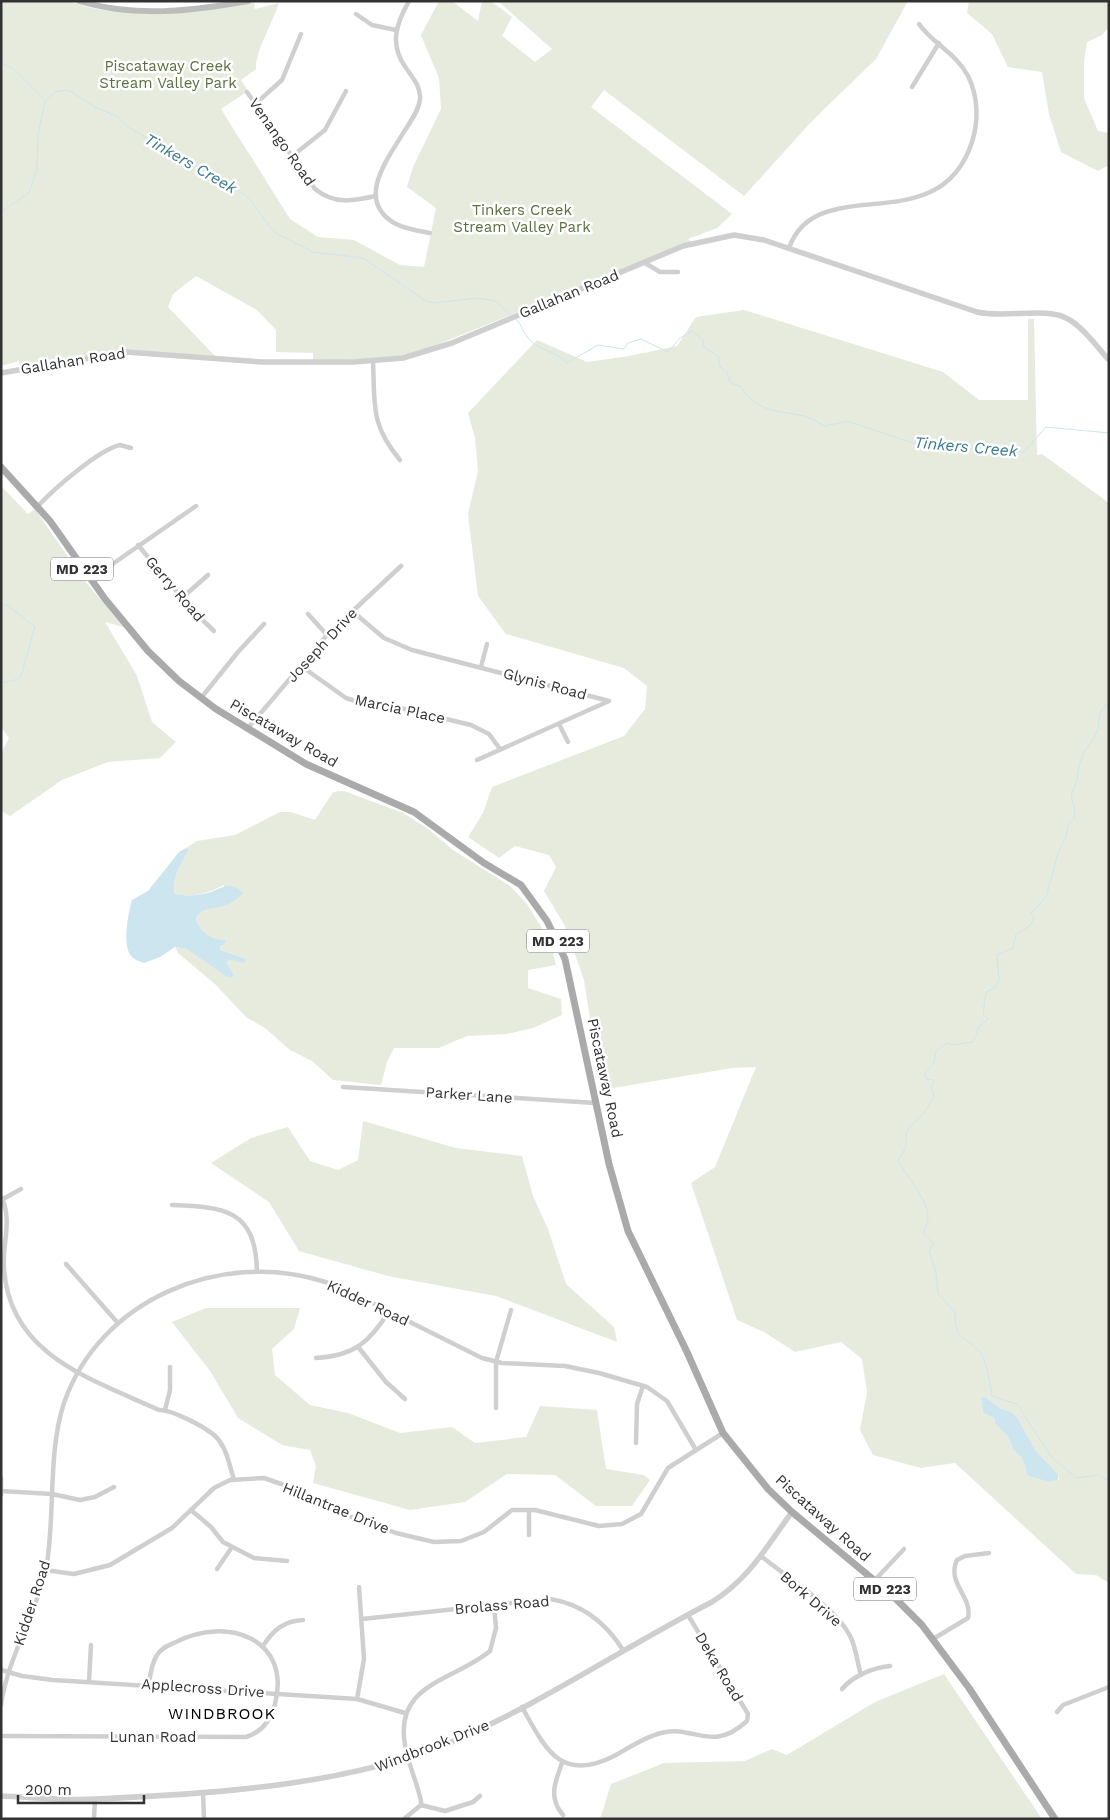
<svg xmlns="http://www.w3.org/2000/svg" width="1110" height="1820" viewBox="0 0 1110 1820" font-family="'Work Sans',sans-serif">
	<rect width="100%" height="100%" fill="#fff"/>
	<g fill="#e7ebdd" fill-rule="evenodd">
		<path d="M1,1H67L96,9L140,13L229,7L254,2L255,9L279,3C273,22 255,52 256,69L241,80L248,91L221,109L290,219L318,237L354,240L400,265L424,267L436,208L407,187L413,167L441,109L439,78L421,35L439,1H452L478,21L482,1H491L512,17L502,36L535,62L552,49L498,1H908L876,59L812,121L744,196L604,90L591,107L732,214L717,228L688,239L692,242L409,356L386,359L313,360V353L276,352V330L257,310L196,276L173,294L168,307L216,357L121,350L20,367L19,361L1,366Z"/>
		<polygon points="969,1 1109,1 1109,27 1102,35 1087,42 1084,61 1084,98 1098,131 1109,133 1109,165 1098,171 1061,152 1049,114 1042,72 1008,67 992,34 967,13"/>
		<path d="M744,310L943,372L979,400H1028V319H1034L1037,455L1042,454L1109,503V1583L1096,1575L1076,1574L955,1463L921,1468L873,1455L860,1430L867,1392L862,1359L841,1342L795,1352L764,1332L737,1320L691,1183L715,1167L756,1067L732,1068L601,1090L584,980L565,926L544,891L556,867L549,855L515,846L499,858L468,837L483,813L492,787L624,736L645,709L647,686L624,668L506,634L478,596L468,514L478,471L475,438L468,413L537,340L587,362L629,356L677,346L696,317ZM984,1396L1000,1408L1012,1412L1017,1417L1036,1451L1058,1474L1059,1480L1049,1482L1028,1476L1022,1458L1014,1451L1008,1437L995,1424L994,1418L983,1413L981,1398Z"/>
		<polygon points="1,486 28,514 35,509 81,576 123,627 105,622 137,676 152,722 176,742 160,758 108,762 62,780 10,816 1,811 1,753 9,738 1,727"/>
		<path d="M344,791L403,813L427,828L453,850L510,886L527,904L550,941L556,965L528,970V988L561,999L562,1015L533,1028L507,1034L467,1036L439,1048H394L387,1062L381,1085L333,1080L312,1061L290,1050L265,1028L246,1017L216,985L178,953L175,947L187,949L234,975L226,962L230,960L243,962L247,959L222,950L218,947L225,940C210,939 201,933 196,918C202,909 208,907 219,907L224,885C208,893 193,898 175,894C171,879 182,862 189,849L186,848L197,841L235,835L280,812H291L315,820L333,792Z"/>
		<polygon points="363,1121 456,1148 522,1156 533,1196 548,1229 566,1284 614,1327 617,1342 496,1296 388,1276 299,1251 269,1202 211,1163 251,1138 288,1127 310,1161 338,1170 358,1160"/>
		<polygon points="206,1308 300,1308 294,1329 272,1349 275,1375 310,1405 348,1413 400,1433 452,1427 475,1443 526,1437 540,1406 597,1410 606,1469 644,1475 650,1480 632,1506 596,1506 555,1475 507,1474 465,1502 410,1510 313,1483 316,1466 310,1450 282,1445 238,1418 210,1371 172,1322"/>
		<polygon points="944,1674 1042,1819 600,1819 611,1784 664,1763 745,1761 772,1749 787,1755 875,1702"/>
	</g>
	<g fill="#cde5ee">
		<path d="M186,848L189,849C182,862 171,879 175,894C185,896 197,896 207,893C224,888 227,880 244,893C237,899 229,905 220,907C208,909 203,908 196,918C201,933 210,939 226,940L224,944L219,947L221,950L247,959L244,963L230,960L226,962L234,975L232,977H227L187,949L175,947L160,957L144,963C141,962 136,960 133,958C121,948 128,914 132,900L148,891L179,852Z"/>
		<polygon points="984,1396 1000,1408 1012,1412 1017,1417 1036,1451 1058,1474 1058,1480 1049,1482 1028,1476 1022,1458 1014,1451 1008,1437 995,1424 994,1418 983,1413 981,1398"/>
	</g>
	<g fill="none" stroke-linecap="round" stroke-linejoin="round">
		<g stroke="#cde5ee" stroke-width="1">
			<polyline points="1,63 15,70 45,100"/>
			<polyline points="45,101 55,92 68,90 95,107 118,117 128,127 244,194 251,201 274,232 313,252 363,258 426,301 433,303 478,298 495,301 511,315"/>
			<polyline points="1,212 29,193 37,170 38,135 45,101"/>
			<path d="M516,319C522,325 523,333 529,339C539,351 556,351 567,363L598,345L624,349L628,343L641,339L668,352L680,338L692,331L703,340L704,347L718,356L720,367L727,372C729,382 730,384 740,386C758,413 776,410 804,416C811,418 819,423 825,426L848,421L912,443L954,444L1024,452L1046,427L1109,433"/>
			<polyline points="1,605 7,605 35,627 21,676 15,680 1,683"/>
			<path d="M1109,704C1094,711 1102,723 1096,734C1093,742 1085,747 1082,757C1076,770 1080,780 1071,794L1075,811L1074,819L1068,825L1066,837L1058,853L1046,897L1031,913L1034,916L1031,925L1016,934L1013,948L997,955L999,980L995,988L986,992L983,1014L988,1019L978,1028L977,1035L972,1042L953,1045L947,1043L936,1051L934,1064L924,1074L928,1080L932,1079L934,1082L931,1087L934,1097L924,1113L909,1128L906,1133V1147L898,1161C906,1175 929,1202 928,1217C928,1223 925,1227 923,1233L933,1243L929,1251L936,1273L938,1293L955,1312C954,1344 968,1335 982,1355C986,1361 991,1387 992,1396L1017,1404L1052,1458L1077,1478L1098,1475L1109,1481"/>
		</g>
		<g stroke="#cfcfcf" stroke-width="4.5">
			<path d="M409,1C396,24 389,45 406,68C413,78 421,87 420,99C419,110 411,121 405,130C390,156 354,199 394,223C405,229 418,231 430,233"/>
			<polyline points="356,14 372,25 396,30"/>
			<polyline points="912,87 939,43"/>
			<path d="M247,92L315,189C335,205 353,201 376,196"/>
			<polyline points="255,104 282,80 301,34"/>
			<polyline points="291,157 325,130 346,91"/>
			<path d="M789,248C817,169 939,244 972,142C979,120 978,96 968,76C956,53 933,44 919,24"/>
			<polyline points="645,263 660,272 678,272"/>
			<path d="M373,361C375,405 370,424 400,460"/>
			<path d="M38,506C54,489 98,450 120,445L131,448"/>
			<polyline points="138,545 192,610 214,631"/>
			<polyline points="91,579 196,506"/>
			<polyline points="183,597 208,575"/>
			<polyline points="352,611 384,638 412,650 609,701 477,760"/>
			<polyline points="308,614 327,635"/>
			<polyline points="301,666 346,698 358,702 400,708 471,725 489,734 500,749"/>
			<polyline points="481,667 487,644"/>
			<polyline points="201,698 238,652 264,624"/>
			<polyline points="559,724 568,742"/>
			<polyline points="248,728 327,635 401,566"/>
			<polyline points="343,1087 596,1103"/>
			<path d="M1,1197C13,1218 2,1245 4,1268C9,1355 91,1379 159,1410C171,1409 210,1429 218,1439C227,1450 230,1467 234,1480"/>
			<polyline points="3,1199 21,1189"/>
			<path d="M172,1205C224,1207 256,1209 257,1272"/>
			<polyline points="66,1264 117,1322"/>
			<polyline points="359,1348 386,1382 405,1399"/>
			<path d="M316,1358C354,1356 370,1342 389,1311"/>
			<polyline points="496,1408 496,1362 511,1310"/>
			<polyline points="165,1410 170,1390 170,1367"/>
			<polyline points="636,1443 637,1404 643,1386"/>
			<polyline points="1,1478 1,1495"/>
			<polyline points="1,1491 52,1494 80,1500 95,1497 114,1487"/>
			<polyline points="191,1510 211,1527 223,1542 254,1558 287,1561"/>
			<polyline points="529,1510 529,1535"/>
			<path d="M762,1557C786,1576 834,1607 849,1634C856,1645 857,1662 861,1675"/>
			<polyline points="217,1569 232,1547"/>
			<polyline points="45,1570 74,1574 110,1565 172,1528 214,1488 230,1480 264,1478 290,1487 338,1512 396,1533 434,1542 461,1541 484,1532 512,1510 535,1510 599,1526 622,1524 641,1514 668,1468 723,1433"/>
			<polyline points="874,1581 904,1549"/>
			<path d="M362,1619L550,1599C582,1604 606,1623 623,1650"/>
			<path d="M933,1639L968,1618C973,1597 946,1583 957,1560L965,1556L989,1553"/>
			<path d="M263,1646C273,1630 284,1621 303,1620"/>
			<polyline points="1,1670 22,1676 53,1680 357,1699 405,1713"/>
			<polyline points="89,1681 91,1645"/>
			<path d="M842,1689C853,1676 872,1668 890,1666"/>
			<polyline points="357,1699 364,1659 359,1587"/>
			<path d="M1,1705C8,1655 38,1612 47,1563C55,1513 48,1451 64,1403C100,1299 220,1250 322,1281C346,1288 369,1301 392,1313C422,1328 452,1343 482,1358L502,1363L565,1366L599,1373L647,1387L667,1401L696,1450"/>
			<path d="M522,1707C546,1750 561,1784 616,1755C630,1747 645,1737 661,1733C694,1724 711,1754 747,1721L748,1714L688,1615"/>
			<polyline points="1057,1712 1063,1705 1109,1687"/>
			<path d="M1,1736L246,1737C262,1732 271,1720 275,1704C292,1638 226,1616 176,1642C169,1645 161,1648 157,1655C152,1663 150,1675 149,1684"/>
			<path d="M562,1763C555,1782 548,1798 563,1815"/>
			<polyline points="203,1792 204,1819"/>
			<polyline points="421,1805 445,1811 473,1802 480,1796"/>
			<polyline points="94,1819 95,1799"/>
			<path d="M404,1819L421,1805V1801C417,1782 408,1764 405,1745C394,1683 454,1681 490,1651L496,1628L494,1605"/>
		</g>
		<g stroke="#cfcfcf" stroke-width="5.5">
			<path d="M1,373L126,352L262,362H354L403,358L452,343L683,246L734,235L764,240L977,312C1005,319 1047,306 1068,319C1084,328 1096,346 1109,360"/>
			<path d="M1,1796C32,1797 65,1801 96,1799C210,1794 343,1786 449,1743C540,1705 624,1647 712,1602C750,1578 766,1547 792,1512"/>
		</g>
		<path stroke="#bcbcbc" stroke-width="6" d="M79,1C135,18 192,11 248,1"/>
		<polyline stroke="#aaa" stroke-width="7" points="1,467 50,521 105,599 148,651 179,681 216,709 306,764 414,812 484,863 521,885 547,921 565,959 609,1164 628,1231 687,1352 723,1433 768,1489 792,1512 893,1596 922,1625 969,1688 1055,1819"/>
	</g>
	<g text-anchor="middle" stroke-width="5" stroke-linejoin="round" paint-order="stroke">
		<g fill="#fff" stroke="#707070" stroke-width="1">
			<rect x="51" y="557.5" width="62" height="23" rx="4"/>
			<rect x="527" y="929.5" width="62" height="23" rx="4"/>
			<rect x="854" y="1577.5" width="62" height="23" rx="4"/>
		</g>
		<g font-size="14" font-weight="bold" fill="#323232">
			<text x="82" y="574">MD 223</text>
			<text x="558" y="946">MD 223</text>
			<text x="885" y="1594">MD 223</text>
		</g>
		<g font-size="15" fill="#5c6f3e" stroke="#fff">
			<text x="168" y="71">Piscataway Creek<tspan x="168" dy="17">Stream Valley Park</tspan></text>
			<text x="522" y="215">Tinkers Creek<tspan x="522" dy="17">Stream Valley Park</tspan></text>
		</g>
		<g font-size="15" fill="#323232" stroke="#fff">
			<text transform="translate(282 142) rotate(55)" y="5">Venango Road</text>
			<text transform="translate(569 294) rotate(-22)" y="5">Gallahan Road</text>
			<text transform="translate(73 361) rotate(-9)" y="5">Gallahan Road</text>
			<text transform="translate(175 589) rotate(49)" y="5">Gerry Road</text>
			<text transform="translate(322 645) rotate(-47)" y="5">Joseph Drive</text>
			<text transform="translate(545 684) rotate(15)" y="5">Glynis Road</text>
			<text transform="translate(400 709) rotate(12)" y="5">Marcia Place</text>
			<text transform="translate(284 733) rotate(30)" y="5">Piscataway Road</text>
			<text transform="translate(605 1078) rotate(78)" y="5">Piscataway Road</text>
			<text transform="translate(469 1095) rotate(4)" y="5">Parker Lane</text>
			<text transform="translate(368 1303) rotate(25)" y="5">Kidder Road</text>
			<text transform="translate(336 1508) rotate(22)" y="5">Hillantrae Drive</text>
			<text transform="translate(823 1518) rotate(42)" y="5">Piscataway Road</text>
			<text transform="translate(811 1599) rotate(41)" y="5">Bork Drive</text>
			<text transform="translate(32 1603) rotate(-72)" y="5">Kidder Road</text>
			<text transform="translate(502 1605) rotate(-5)" y="5">Brolass Road</text>
			<text transform="translate(719 1667) rotate(59)" y="5">Deka Road</text>
			<text transform="translate(203 1688) rotate(4)" y="5">Applecross Drive</text>
			<text x="153" y="1742">Lunan Road</text>
			<text transform="translate(432 1746) rotate(-21)" y="5">Windbrook Drive</text>
		</g>
		<g font-size="16" font-style="italic" fill="#3c7a8f" stroke="#fff">
			<text transform="translate(191 163) rotate(30)" y="6">Tinkers Creek</text>
			<text transform="translate(966 446) rotate(5)" y="6">Tinkers Creek</text>
		</g>
		<g font-size="16" letter-spacing="1" fill="#000" stroke="#fff">
			<text x="222" y="1719">WINDBROOK</text>
		</g>
	</g>
	<rect width="1110" height="1820" fill="none" stroke="#323232" stroke-width="5"/>
	<path d="M18 1795v8h126v-8" fill="none" stroke="#323232" stroke-width="2.5"/>
	<text x="25" y="1795" font-size="15" fill="#323232" stroke="#ffffff" stroke-width="4" paint-order="stroke">200 m</text>
</svg>
